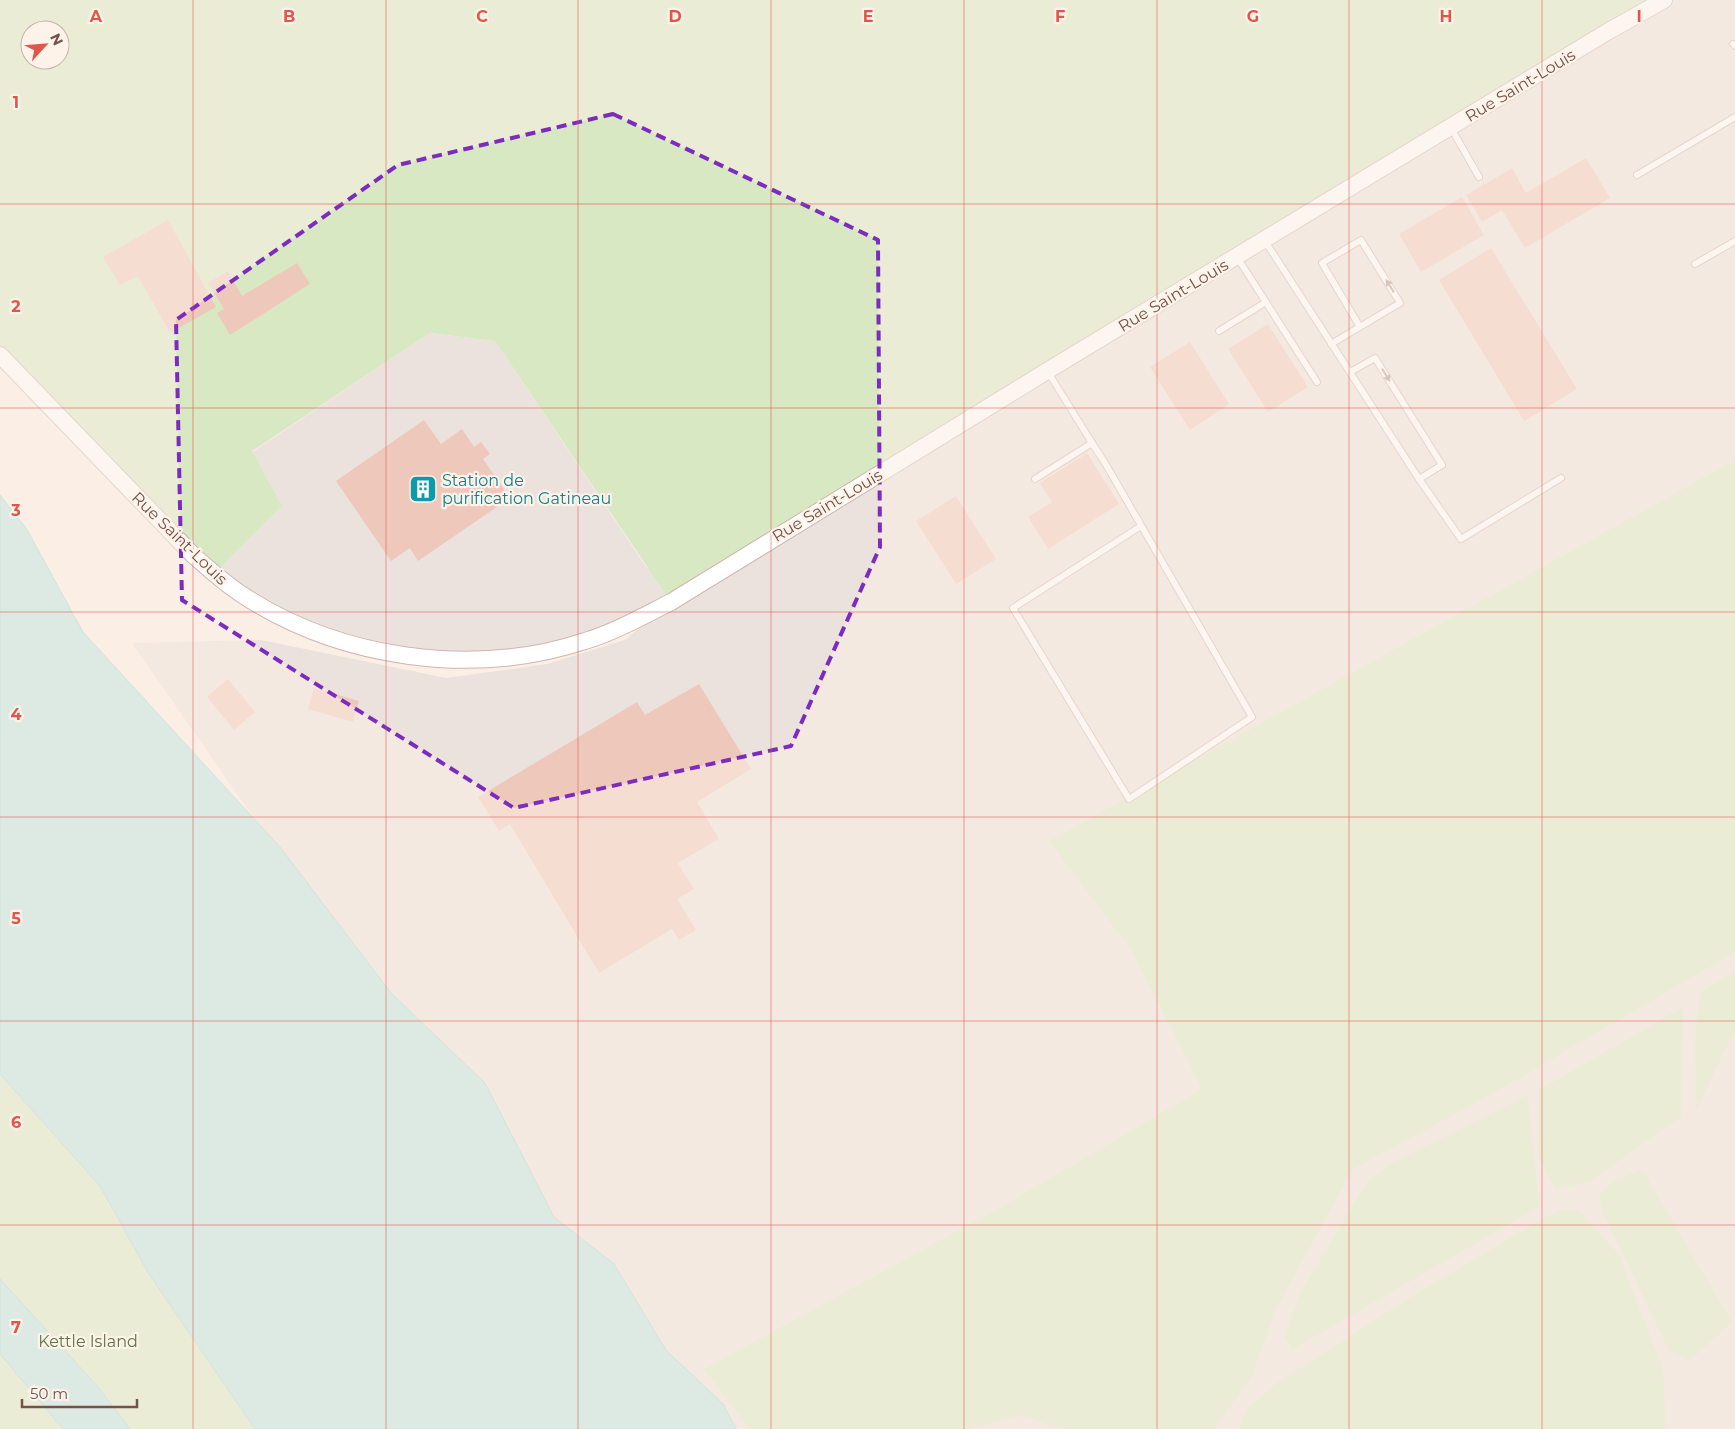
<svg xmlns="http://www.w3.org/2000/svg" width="1735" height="1429" viewBox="0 0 1735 1429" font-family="Montserrat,sans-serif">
	<rect width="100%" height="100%" fill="#fbeee4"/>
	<polygon fill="#ebe2de" points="1663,0 1735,0 1735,1429 708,1429 280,856 132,643 261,640 446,678 547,664 625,640 668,604 632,622 493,658 350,644 214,574 282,506 252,452 430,333 495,341 647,568"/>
	<g fill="#d8e8c3" fill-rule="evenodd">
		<path d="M0,0H1664L671,602L495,341L430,333L252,451L282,506L214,574L0,355ZM30,30H60V60H30Z"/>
		<polygon points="1735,460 1735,952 1494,1093 1353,1169 1277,1307 1252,1375 1215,1429 1061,1429 1021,1415 968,1429 749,1429 704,1369 1003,1206 1202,1089 1132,951 1049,841"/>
		<polygon points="1735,971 1735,1033 1731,1037 1696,1111 1695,1041 1700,992"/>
		<polygon points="1683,1007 1681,1117 1590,1181 1556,1190 1538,1154 1539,1090"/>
		<polygon points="0,1074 100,1186 149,1274 255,1429 0,1429"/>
		<polygon points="1528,1095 1539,1207 1293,1349 1284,1337 1300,1293 1367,1182 1392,1163"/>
		<polygon points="1642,1169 1732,1322 1689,1361 1669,1351 1602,1210 1599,1195 1611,1183"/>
		<polygon points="1579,1210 1619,1255 1663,1369 1666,1429 1239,1429 1246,1410 1278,1382 1411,1297 1528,1227 1558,1211"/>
	</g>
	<g fill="#b9e4e3" stroke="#a0d5d5">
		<polygon points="0,495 26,528 83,632 280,847 391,993 485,1083 554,1217 614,1264 666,1350 723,1404 736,1429 255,1429 149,1274 100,1186 0,1074"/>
		<polygon points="0,1279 97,1386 130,1429 63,1429 0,1354"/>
	</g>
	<g fill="#efc8bc">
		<polygon points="1586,158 1610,198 1525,248 1502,210 1482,222 1466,195 1512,168 1526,193"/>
		<polygon points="1462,197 1484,235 1421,272 1399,234"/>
		<polygon points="168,220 216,307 170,333 138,276 120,285 103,257"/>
		<polygon points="1491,248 1577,389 1524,421 1439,280"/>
		<polygon points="297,263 310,284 230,335 217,313 224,309 208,283 228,271 242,296"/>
		<polygon points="1268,324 1308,387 1268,412 1228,349"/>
		<polygon points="1190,342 1229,404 1190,430 1150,367"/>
		<polygon points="424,420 441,444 462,429 474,447 481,442 490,454 483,459 510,498 418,561 410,548 391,561 336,481"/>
		<polygon points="1087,453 1119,504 1048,549 1028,517 1052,502 1040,483"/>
		<polygon points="956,496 996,559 956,584 916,521"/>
		<polygon points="228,679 255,712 234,730 207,697"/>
		<polygon points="699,684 751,769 697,802 719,839 678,863 694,889 677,899 696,930 679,940 672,929 599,973 510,824 499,831 478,797 637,702 645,715"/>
		<polygon points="314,688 359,701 353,722 308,709"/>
	</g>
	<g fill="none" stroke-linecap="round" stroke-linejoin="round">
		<g stroke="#ceb6ae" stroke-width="8">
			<g id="service">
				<polyline points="1733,44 1735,46"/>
				<polyline points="1451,128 1479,177"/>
				<polyline points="1637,175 1735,117"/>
				<polyline points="1265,241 1419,479 1461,539 1561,478"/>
				<polyline points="1237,257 1317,382"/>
				<polyline points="1695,264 1735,241"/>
				<polyline points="1219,331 1266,302"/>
				<polyline points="1331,344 1400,303 1361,240 1322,263 1360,327"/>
				<polyline points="1350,372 1375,358 1442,465 1419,479"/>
				<polyline points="1092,443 1105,463 1252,717 1129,799 1013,608 1141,526"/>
				<polyline points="1035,479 1092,443 1048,372"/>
			</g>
		</g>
		<g stroke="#ceb6ae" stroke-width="18">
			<path id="tertiary" d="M0,355L194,556C209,569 224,583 241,594C339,659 473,678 585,641C615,632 643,616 671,602L1047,371L1607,32L1664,0"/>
		</g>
		<use href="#service" stroke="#fff" stroke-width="6"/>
		<use href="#tertiary" stroke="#fff" stroke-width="16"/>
	</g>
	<defs><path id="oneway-solid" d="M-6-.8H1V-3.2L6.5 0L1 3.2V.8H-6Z" transform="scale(1.25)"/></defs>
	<g fill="#aa9792">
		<use href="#oneway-solid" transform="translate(1390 286) rotate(-122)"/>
		<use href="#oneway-solid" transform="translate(1386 375) rotate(58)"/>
	</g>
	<path d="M0 0H1735V1429H0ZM613,114L878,240L880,547L791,746L514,808L182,600L176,320L398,165Z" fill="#fbeee4" fill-opacity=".55" fill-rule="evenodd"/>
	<path fill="none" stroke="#7b2cbf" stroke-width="4" stroke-dasharray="10 6" stroke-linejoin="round" d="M613,114L878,240L880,547L791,746L514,808L182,600L176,320L398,165Z"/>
	<path fill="none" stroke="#e0564d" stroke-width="1" stroke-opacity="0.55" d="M193,0V1429M386,0V1429M578,0V1429M771,0V1429M964,0V1429M1157,0V1429M1349,0V1429M1542,0V1429M0,204H1735M0,408H1735M0,612H1735M0,817H1735M0,1021H1735M0,1225H1735"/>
	<defs>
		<g id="building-square" transform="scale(1.4375)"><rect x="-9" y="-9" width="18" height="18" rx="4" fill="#0f9aa8" stroke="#fef3e9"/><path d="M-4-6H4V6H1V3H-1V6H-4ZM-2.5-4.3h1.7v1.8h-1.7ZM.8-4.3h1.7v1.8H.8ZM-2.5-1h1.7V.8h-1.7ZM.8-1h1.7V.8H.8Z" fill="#fff"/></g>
	</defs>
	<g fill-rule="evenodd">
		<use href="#building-square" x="423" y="489"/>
	</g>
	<g text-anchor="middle" stroke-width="4.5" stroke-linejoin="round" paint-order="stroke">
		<g font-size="16" fill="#72524a" stroke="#fef3e9">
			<text transform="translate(1520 85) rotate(-31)" y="6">Rue Saint-Louis</text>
			<text transform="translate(1173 295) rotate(-31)" y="6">Rue Saint-Louis</text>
			<text transform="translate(827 505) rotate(-31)" y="6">Rue Saint-Louis</text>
			<text transform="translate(180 538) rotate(44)" y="6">Rue Saint-Louis</text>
		</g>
		<g font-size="16" fill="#0d838f" stroke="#fef3e9" text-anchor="start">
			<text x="442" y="486">Station de<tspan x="442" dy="18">purification Gatineau</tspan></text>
		</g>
		<g font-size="16" fill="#5c7843" stroke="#fef3e9">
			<text x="88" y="1347">Kettle Island</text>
		</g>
	</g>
	<g font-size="16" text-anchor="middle" font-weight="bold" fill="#e0564d" stroke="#fef3e9" stroke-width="4.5" stroke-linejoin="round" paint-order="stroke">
		<text x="96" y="22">A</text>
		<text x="289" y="22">B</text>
		<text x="482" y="22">C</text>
		<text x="675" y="22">D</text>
		<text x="868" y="22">E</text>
		<text x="1060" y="22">F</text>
		<text x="1253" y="22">G</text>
		<text x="1446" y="22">H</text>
		<text x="1639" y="22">I</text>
		<text x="16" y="108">1</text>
		<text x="16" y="312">2</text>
		<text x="16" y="516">3</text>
		<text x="16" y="720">4</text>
		<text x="16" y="924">5</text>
		<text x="16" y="1128">6</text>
		<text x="16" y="1333">7</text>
	</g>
	<g transform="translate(45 45) rotate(64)"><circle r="24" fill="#fef3e9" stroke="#c6b3a9"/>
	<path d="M0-4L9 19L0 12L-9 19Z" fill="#e0564d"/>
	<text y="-8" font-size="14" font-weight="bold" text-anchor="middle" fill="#72524a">N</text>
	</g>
	<path d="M22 1399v8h115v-8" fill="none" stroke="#72524a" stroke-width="2.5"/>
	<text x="30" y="1399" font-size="15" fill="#72524a" stroke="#fef3e9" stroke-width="4" paint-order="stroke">50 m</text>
</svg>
